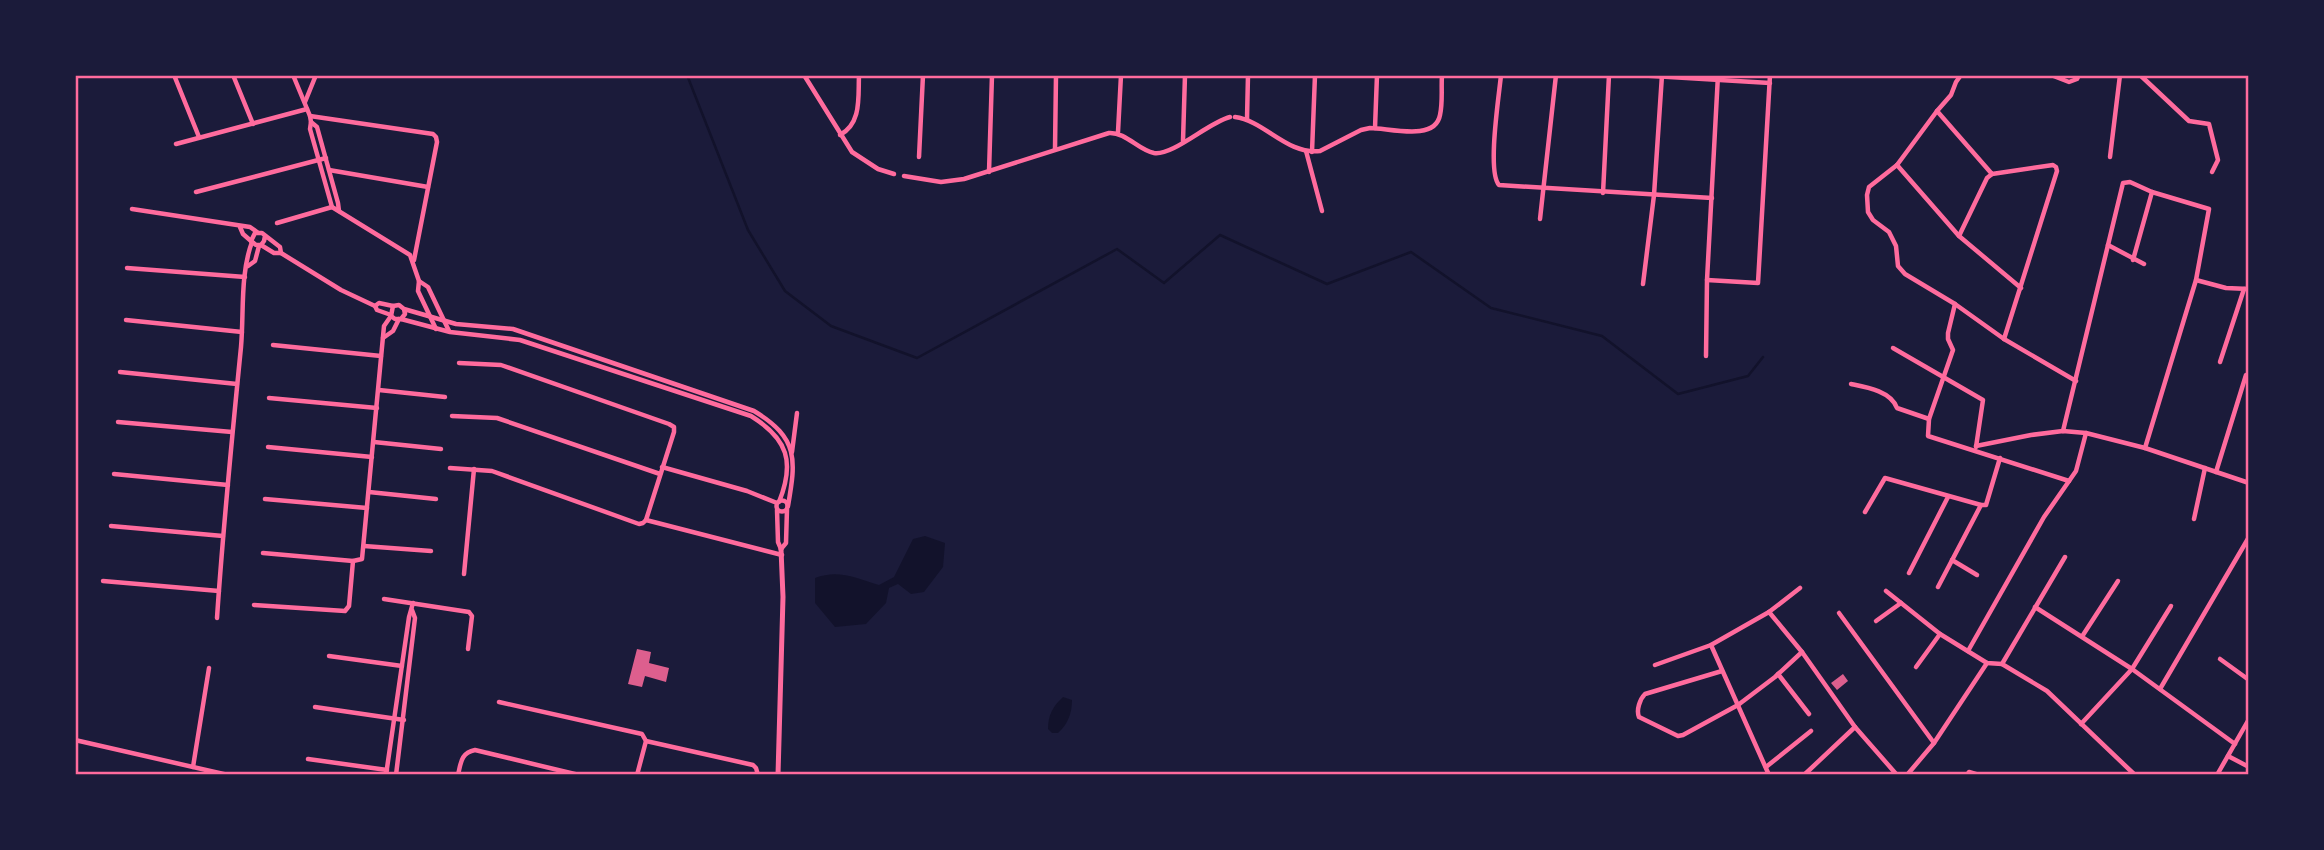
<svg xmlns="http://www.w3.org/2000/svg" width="2324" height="850" viewBox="0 0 2324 850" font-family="Commissioner,sans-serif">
	<rect width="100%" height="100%" fill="#1b1b3a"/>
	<g fill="#12122b">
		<path d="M925,536L945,543L943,567L924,592L911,594L898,584L889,588L886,603L866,624L835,627L815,603V578C838,569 856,578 879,585L894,577L913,539Z"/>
		<path d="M1063,697L1072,700C1072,713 1068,724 1058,733H1052L1048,729C1048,715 1053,706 1063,697Z"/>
	</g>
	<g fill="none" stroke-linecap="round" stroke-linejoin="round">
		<polyline stroke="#12122b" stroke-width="2.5" points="687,75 748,230 785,291 831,326 917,358 1117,249 1164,283 1220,235 1327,284 1411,252 1491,308 1602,336 1678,394 1748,376 1763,357"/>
	</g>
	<g fill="#dd5f8e">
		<polygon points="637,649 651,652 649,663 669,668 666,682 645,676 642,687 628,684"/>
		<polygon points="1843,674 1848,681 1837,690 1831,683"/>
	</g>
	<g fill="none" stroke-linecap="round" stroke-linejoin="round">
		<g stroke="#ff6b9d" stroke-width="4.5">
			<polyline points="174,75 199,137"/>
			<polyline points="233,75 253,124"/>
			<polyline points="293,75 310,116 311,122 310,129 332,207 410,255 419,281 418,291 436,329"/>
			<polyline points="804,75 852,152 878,169 894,174"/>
			<path d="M1501,75C1499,96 1487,172 1499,185L1712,198"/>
			<polyline points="1636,75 1770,83"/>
			<polyline points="1961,75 1956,82 1951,95 1937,111 1897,165 1869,187 1867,195 1868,212 1873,220 1889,232 1896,246 1898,266 1905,274 1955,304 2004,339 2076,381"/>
			<polyline points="2051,75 2069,82 2077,79 2079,75"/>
			<polyline points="2140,75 2189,121 2209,124 2218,160 2212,172"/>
			<polyline points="305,102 316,75"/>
			<polyline points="1937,111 1992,174 2053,165 2056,167 2057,171 2004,339"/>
			<polyline points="310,116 433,134 436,137 437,142 414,260"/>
			<path d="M1235,117C1265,121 1287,155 1320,151L1361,130L1370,128C1389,128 1435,142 1440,115C1443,102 1441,88 1442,75"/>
			<polyline points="1247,119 1248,75"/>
			<polyline points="311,122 317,127 338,203 339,211"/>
			<polyline points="1375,128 1377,75"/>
			<polyline points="1118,132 1121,75"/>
			<path d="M840,135C862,123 858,97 859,75"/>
			<polyline points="1183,141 1185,75"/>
			<polyline points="176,144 307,109"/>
			<polyline points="1055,149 1056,75"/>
			<polyline points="1306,151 1322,211"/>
			<polyline points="1312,152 1315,75"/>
			<polyline points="919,157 923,75"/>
			<polyline points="2110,157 2120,75"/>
			<polyline points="1897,165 1959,236 2021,288"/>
			<polyline points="329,170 428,187"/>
			<polyline points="989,172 992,75"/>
			<path d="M904,176L941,182L964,179L1109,133C1126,132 1138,150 1154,153C1173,156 1209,122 1230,117"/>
			<polyline points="196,192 326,158"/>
			<polyline points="1603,193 1609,75"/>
			<polyline points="132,209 250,227 257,232"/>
			<polyline points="1540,219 1556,75"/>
			<polyline points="277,223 332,207"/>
			<polyline points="240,227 243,234 251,241"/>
			<polyline points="265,236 264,241 261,245 256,245 251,241 255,233 262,233 280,247 281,253"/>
			<polyline points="1959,236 1987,178 1992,174"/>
			<polyline points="261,245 274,253 281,253 341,290 375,306"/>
			<polyline points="2108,245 2144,264"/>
			<polyline points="2133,260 2152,192"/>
			<polyline points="248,266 255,261 259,246"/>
			<polyline points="127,268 245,277"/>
			<polyline points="1707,280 1758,283 1770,75"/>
			<polyline points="2196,280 2226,288 2249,289"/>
			<polyline points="419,281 428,287 449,331"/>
			<polyline points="1643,284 1654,195 1662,75"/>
			<polyline points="2248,289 2249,272"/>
			<polyline points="1955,304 1948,333 1948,339 1953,350 1929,419 1928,436 2069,481"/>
			<path d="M404,309L405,314L401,319H395L391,316L393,306L399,305L404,309L456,324L513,329L754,411C799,438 796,460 788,506"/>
			<polyline points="391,315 377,310 375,306 379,303 393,306"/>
			<path d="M401,319L450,332L520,340L751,416C788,439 795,462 779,502"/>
			<polyline points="126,320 242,332"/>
			<polyline points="383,338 393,331 399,319"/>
			<polyline points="273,345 381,356"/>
			<polyline points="1893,348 1983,400 1976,447"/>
			<polyline points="1706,356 1707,280 1718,75"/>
			<polyline points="2220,362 2244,289"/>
			<polyline points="120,372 237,384"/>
			<path d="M1851,384C1866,387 1891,391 1897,408L1929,419"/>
			<polyline points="379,390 445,397"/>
			<polyline points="269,398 377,408"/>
			<polyline points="452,416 497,418 660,474"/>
			<polyline points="118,422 232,432"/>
			<polyline points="2063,431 2123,183 2130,182 2152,192 2209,209 2196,280 2145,448"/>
			<polyline points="374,442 441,449"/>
			<polyline points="1976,446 2031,435 2063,431 2086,433 2145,448 2249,483"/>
			<polyline points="268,447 372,457"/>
			<polyline points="792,452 797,413"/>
			<polyline points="662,467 747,491 777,503"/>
			<polyline points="450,468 492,471 639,524 643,523 646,520 674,432 674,427 669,424 501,365 459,363"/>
			<polyline points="2216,472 2246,375"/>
			<polyline points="114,474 228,485"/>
			<polyline points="369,492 436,499"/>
			<polyline points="265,499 367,508"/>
			<circle cx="782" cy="506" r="5.5"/>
			<polyline points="777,510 778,542 781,549"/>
			<polyline points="1865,512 1885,478 1981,505 1986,505 2000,458"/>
			<polyline points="2194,519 2205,468"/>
			<polyline points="646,520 782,555"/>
			<polyline points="111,526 223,536"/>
			<polyline points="364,546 431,551"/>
			<polyline points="781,549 786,543 787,509"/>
			<polyline points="263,553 353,561 362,559 384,326 391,316"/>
			<polyline points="1952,560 1977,575"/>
			<polyline points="1909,573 1948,497"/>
			<polyline points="464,574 474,469"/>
			<polyline points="103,581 219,591"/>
			<polyline points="1938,587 1981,505"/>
			<polyline points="1886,591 1940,634 1987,663 2002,664 2047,691 2135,775"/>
			<polyline points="384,599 469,612 472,616 468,649"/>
			<polyline points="254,605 345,611 349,606 353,561"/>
			<polyline points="2035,607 2132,669 2235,744"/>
			<polyline points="1769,612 1802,652 1855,727 1897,775"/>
			<polyline points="1839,613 1934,743"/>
			<path d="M217,618C223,528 232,437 241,347C244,313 240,274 252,242"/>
			<polyline points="1876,621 1901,603"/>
			<polyline points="2083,635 2118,581"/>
			<polyline points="1711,645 1769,775"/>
			<polyline points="1968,651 2044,517 2076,471 2086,433"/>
			<polyline points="329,656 402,666"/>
			<polyline points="2220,659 2249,680"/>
			<polyline points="2002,664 2065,557"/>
			<polyline points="1655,665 1711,645 1769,612 1800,588"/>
			<polyline points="1916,667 1940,634"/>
			<path d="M1722,671L1645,694C1640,699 1636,710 1639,717L1678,736L1683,735L1738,705L1775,677L1802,652"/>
			<polyline points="1778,674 1809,714"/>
			<polyline points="2160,689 2249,537"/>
			<polyline points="499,702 642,734 646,741 753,765 756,768 758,775"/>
			<polyline points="315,707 404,720"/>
			<polyline points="2081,724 2132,669 2171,606"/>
			<polyline points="75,740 228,775"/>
			<polyline points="2228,756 2249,767"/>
			<polyline points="308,759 387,770"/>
			<polyline points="193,767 209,668"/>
			<polyline points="1766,767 1811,731"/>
			<polyline points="1969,772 1979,775"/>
			<polyline points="386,775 409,617 413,603"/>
			<polyline points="396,775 415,618 412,610"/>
			<path d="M458,775C461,762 461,753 475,750L579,775"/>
			<polyline points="625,775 627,775"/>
			<polyline points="637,775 646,741"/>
			<polyline points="1804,775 1855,727"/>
			<polyline points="1907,775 1934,743 1987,663"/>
			<polyline points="2217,775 2249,719"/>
		</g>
		<polyline stroke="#ff6b9d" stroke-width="5" points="778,775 783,597 781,549"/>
	</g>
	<rect width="2324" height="850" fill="none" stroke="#1b1b3a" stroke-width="154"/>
	<rect x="77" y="77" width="2170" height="696" fill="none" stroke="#ff6b9d" stroke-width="2.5"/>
</svg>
